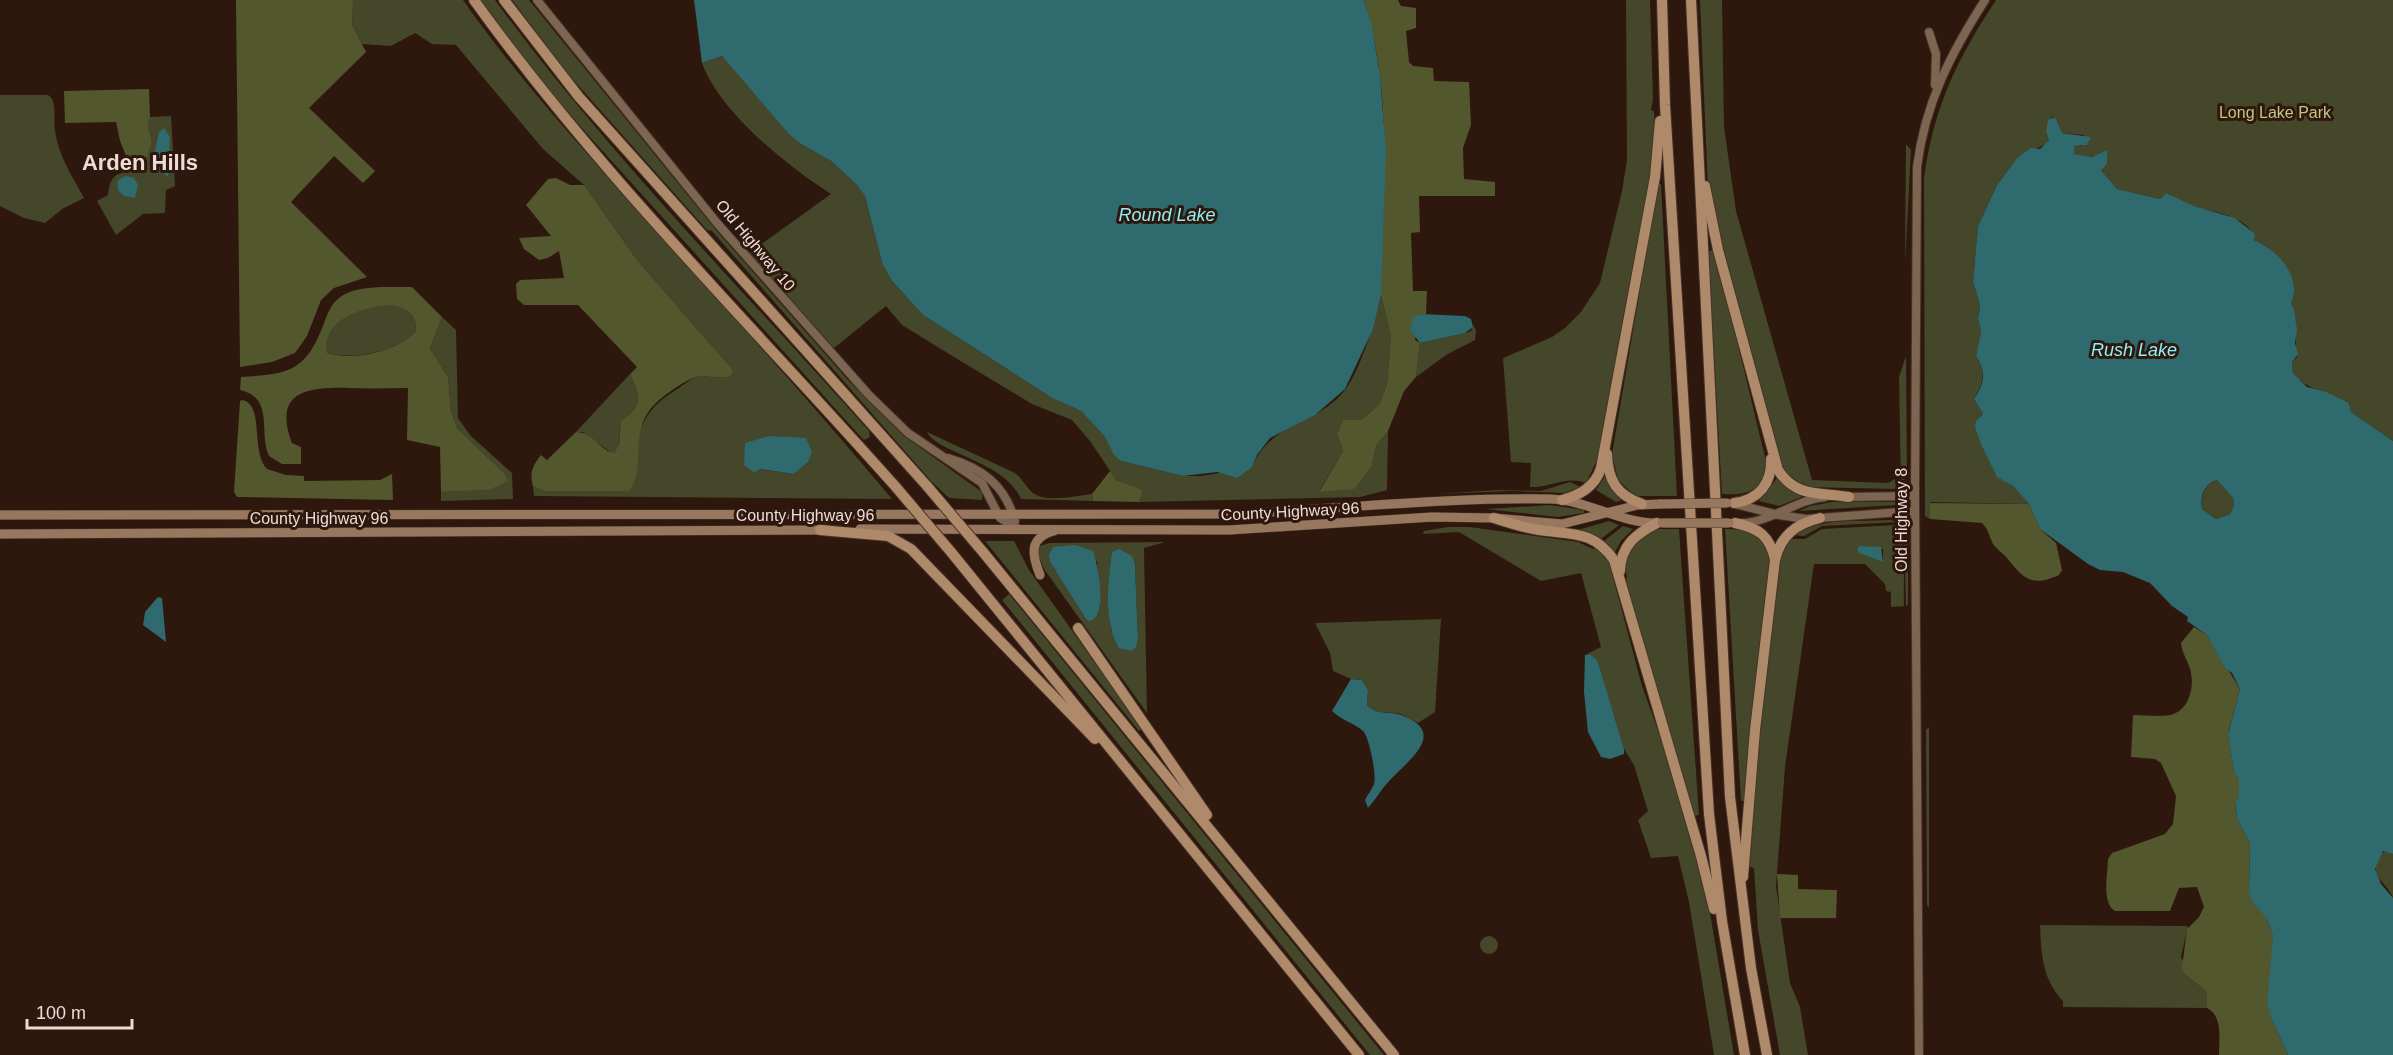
<svg xmlns="http://www.w3.org/2000/svg" width="2393" height="1055" viewBox="0 0 2393 1055" font-family="Arial,sans-serif">
	<rect width="100%" height="100%" fill="#2e170d"/>
	<g fill="#444729" fill-rule="evenodd">
		<path d="M353,0H463C520,81 586,153 652,226C733,316 814,406 892,499L534,496L533,486L544,491H629C638,446 632,416 676,390C682,386 689,380 696,377C708,373 719,382 732,375L733,370L637,260L584,185L543,149L456,45L432,44L415,33L391,46L362,44L352,24ZM808,462L794,474L759,469Z"/>
		<path d="M481,0H495C607,153 743,290 869,431L870,437L864,440L860,436L580,126L536,75Z"/>
		<polygon points="512,0 529,0 716,230 848,380 904,436 982,492 982,500 949,498 931,481 712,231 707,230 569,75"/>
		<path d="M1626,0H1650L1653,99L1651,110L1654,111L1656,143L1599,456L1586,483C1566,475 1550,488 1530,487L1531,463L1511,462L1503,358L1552,337L1565,328L1581,312L1600,283L1622,191L1627,160Z"/>
		<polygon points="1700,0 1722,0 1724,127 1736,211 1812,480 1888,483 1895,479 1897,489 1804,487 1782,469 1708,191"/>
		<path d="M1996,0H2393V441L2351,412L2349,403C2330,394 2305,389 2293,373L2292,362L2297,357C2294,339 2299,321 2291,304C2303,278 2278,250 2254,240C2252,217 2214,212 2196,207C2186,203 2175,198 2166,193L2160,199L2117,189L2101,170L2107,161L2103,151L2100,155L2089,157L2074,154V146H2083L2084,135L2062,133L2059,131L2055,117H2052L2046,132L2049,140L2046,144L2017,158L1997,185L1978,226L1973,281L1980,306L1978,319L1981,331L1976,356C1986,373 1984,382 1974,399L1983,414L1976,421L1997,476L2013,486L2029,504L1930,502V519L1925,516L1924,179C1933,108 1957,59 1996,0Z"/>
		<path d="M722,56L801,144L831,161L856,184L865,196L882,263L892,281L923,315L1052,398L1081,411L1105,437L1121,461L1183,476H1202L1252,467C1270,422 1318,425 1345,390C1361,369 1375,321 1381,295L1391,336L1387,384L1379,405L1361,420H1343L1337,434L1343,451L1319,491L1372,465L1376,446L1388,431L1387,490L1360,497L1139,502L1142,490L1116,480L1090,441L1072,420L1032,404L954,357L902,325L886,306L834,348L749,253L831,194C788,166 720,113 702,63Z"/>
		<path d="M0,95H48C58,101 53,119 55,130C58,155 72,176 84,198L62,209L45,223L24,218L0,206Z"/>
		<path d="M171,116L175,186L166,190L165,213L143,214L116,235L97,201L108,195C111,166 124,178 140,164C146,159 149,148 152,142L148,125L150,117Z"/>
		<polygon points="1906,144 1911,150 1905,263"/>
		<polygon points="1658,184 1661,184 1677,496 1635,496 1618,480 1612,454"/>
		<path d="M1715,250L1765,457C1767,489 1750,496 1722,494L1708,251Z"/>
		<path d="M394,304C409,308 417,317 416,333C394,352 354,360 327,353C322,317 367,306 394,304Z"/>
		<polygon points="442,317 456,330 458,418 470,435 512,473 513,499 441,501 441,492 489,490 504,473 457,428 451,411 448,377 430,348"/>
		<polygon points="1473,325 1476,330 1475,340 1446,355 1416,377 1420,343 1465,333 1471,331"/>
		<polygon points="1906,356 1907,474 1901,486 1899,377"/>
		<path d="M630,374C641,397 643,406 621,422L618,451L613,454L583,432H576Z"/>
		<path d="M927,432L1013,472C1022,477 1025,486 1033,493C1046,503 1076,496 1092,494L1093,501L1021,499C1005,461 938,454 927,432Z"/>
		<polygon points="1605,476 1607,476 1622,500 1616,502 1596,490"/>
		<polygon points="1777,478 1802,497 1779,506 1759,501"/>
		<path d="M2217,480L2233,498L2234,505L2230,514L2216,519L2202,509C2201,495 2204,485 2217,480Z"/>
		<polygon points="1570,482 1581,487 1565,493 1512,491 1436,494 1498,490 1541,491"/>
		<polygon points="1832,502 1896,502 1897,505 1799,511 1810,506"/>
		<polygon points="1550,505 1584,510 1584,513 1558,517 1486,509"/>
		<path d="M1890,520L1898,522L1822,526L1804,536L1794,535C1822,517 1857,522 1890,520Z"/>
		<polygon points="1609,521 1619,525 1601,539 1578,530"/>
		<path d="M1896,525C1907,535 1903,590 1904,606L1891,607V592L1886,591L1885,584L1865,564H1814L1785,767L1776,886L1790,983L1800,1007L1808,1055H1780L1758,930L1754,868L1750,867C1748,764 1770,659 1781,556L1790,539H1805L1822,529ZM1859,546L1883,549V561L1859,553L1857,550Z"/>
		<polygon points="1904,525 1908,536 1908,604 1906,607"/>
		<polygon points="1623,526 1633,529 1621,541 1614,554 1604,541"/>
		<polygon points="1448,527 1470,527 1578,542 1593,549 1597,547 1609,562 1642,686 1671,766 1707,895 1734,1055 1714,1055 1689,902 1678,856 1651,858 1638,820 1648,811 1634,765 1624,749 1597,660 1590,654 1585,655 1601,647 1581,573 1541,581 1459,532 1423,534 1424,531"/>
		<path d="M1657,529H1679L1699,815L1692,816L1625,580L1627,578C1622,557 1635,534 1657,529Z"/>
		<path d="M1725,529C1752,529 1761,533 1770,559L1745,801H1741Z"/>
		<polygon points="985,541 1014,541 1029,570 1142,729 1139,731"/>
		<path d="M1165,542L1144,548L1147,713L1044,569L1037,552L1040,546L1049,543ZM1112,552L1135,565L1138,639L1111,630L1109,597ZM1097,561L1100,608L1084,616L1050,562Z"/>
		<polygon points="1009,594 1384,1055 1370,1055 1002,600"/>
		<path d="M1441,619L1435,712L1418,723C1412,720 1406,716 1400,714C1387,710 1377,716 1367,705L1368,690L1362,680L1351,679L1333,671L1330,653L1315,623Z"/>
		<polygon points="1929,727 1929,908 1927,905 1926,730"/>
		<path d="M2387,850L2393,854V898C2386,879 2367,879 2380,854Z"/>
		<path d="M2040,925L2188,926L2181,957L2196,983L2207,991V1008L2063,1007V1001C2042,979 2041,953 2040,925Z"/>
		<circle cx="1489" cy="945" r="9"/>
	</g>
	<g fill="#53572d" fill-rule="evenodd">
		<polygon points="236,0 353,0 352,24 366,52 309,108 375,171 363,183 334,156 291,202 367,277 334,288 321,300 307,336 295,353 272,362 240,367"/>
		<path d="M1364,0H1398L1401,6L1416,8V28L1406,31L1409,62L1413,66L1433,68L1434,81L1469,82L1471,125L1463,148L1464,179L1495,182V196H1419L1420,232L1411,233L1413,291H1427L1426,314H1420L1415,340L1420,343L1416,377L1404,391L1388,431L1376,446L1372,465L1354,489L1319,492L1343,451L1337,434L1343,420H1361L1379,405L1387,384L1391,336L1381,295V277C1384,184 1392,90 1364,0Z"/>
		<polygon points="149,89 150,117 148,125 152,142 147,157 131,168 120,141 116,122 65,123 64,91"/>
		<path d="M556,178L570,185H584L637,260L733,370L732,375C719,382 708,373 696,377C684,381 667,393 657,402C626,430 648,470 629,491H544L533,486C529,473 533,465 541,455L547,460L576,432C594,432 601,452 615,453L619,444L621,421C643,406 641,397 630,374L637,367L578,305H524L517,299L516,284L520,280L564,278L559,251L548,258L539,260L524,249L519,238L551,236L526,205L548,179Z"/>
		<path d="M383,287H412L442,317L430,348L448,377L451,411L457,428L504,473L508,481L489,490L441,492L440,447L407,440L408,388C389,388 370,389 351,388C309,387 272,390 292,443L301,447V464H282L269,456C258,432 275,398 240,390L241,377C288,374 305,372 323,326C327,315 330,305 339,298C351,288 368,288 383,287ZM394,305C409,308 417,317 416,332C395,352 354,361 327,353C322,317 367,306 394,305Z"/>
		<path d="M242,400C265,404 250,451 267,469L286,475L304,476V481L380,480L392,474L393,500L237,497L234,492L240,401Z"/>
		<polygon points="1110,471 1116,480 1143,490 1139,502 1093,501 1092,494"/>
		<path d="M1930,503L2029,504L2040,529L2056,543L2062,570L2059,575C2031,588 2023,578 2007,558C2003,553 1997,550 1993,544C1989,536 1989,530 1982,523L1930,519Z"/>
		<path d="M2194,627L2207,635L2240,689L2228,733L2234,772L2239,781V796L2235,803L2237,819L2250,843L2249,890L2267,919L2273,937L2272,1020L2288,1055H2219C2219,1039 2223,1016 2207,1008V992L2184,973L2182,968L2187,929L2199,917L2204,907L2197,887L2179,888L2170,911H2115C2101,902 2108,873 2108,859L2112,853L2165,834L2173,824L2176,796L2161,763L2155,759L2131,757L2133,715C2145,715 2159,717 2170,715C2190,711 2195,685 2190,669C2187,659 2182,653 2181,643Z"/>
		<polygon points="1777,874 1798,875 1798,889 1837,890 1836,918 1780,918"/>
	</g>
	<g fill="#2e6a6e" fill-rule="evenodd">
		<polygon points="694,0 1364,0 1372,26 1380,76 1386,151 1381,295 1373,329 1345,389 1315,415 1270,438 1257,455 1252,467 1237,478 1217,472 1183,476 1121,461 1114,455 1105,437 1081,411 1052,398 923,315 892,281 882,263 865,196 856,184 831,161 801,144 789,134 722,56 702,63"/>
		<path d="M2055,117L2062,133L2091,137L2087,145L2074,146V154L2092,157L2107,150V164L2101,170L2117,189L2160,199L2166,193L2194,206L2235,218L2255,234L2254,240C2278,250 2303,277 2291,304L2294,309L2297,330L2295,343L2298,354L2292,362L2293,373L2307,387L2326,392L2349,403L2351,412L2393,441V854L2383,851L2375,869L2381,884L2393,898V1055H2288L2272,1020L2267,1003L2273,937L2267,919L2252,901L2249,890L2250,843L2237,819L2235,802L2239,796V781L2234,772L2228,734L2240,689L2232,673L2225,668L2207,635L2187,621L2188,617L2172,606L2150,583L2123,572L2100,570L2088,564L2040,529L2029,504L2013,486L1997,477L1981,444L1975,427L1976,421L1983,414L1974,399C1985,383 1986,372 1976,356L1981,331L1978,319L1980,306L1973,281L1978,226L1997,185L2017,158L2031,148L2040,149L2049,140L2046,132L2048,120ZM2217,480L2233,498L2234,505L2230,514L2216,519L2202,509C2200,496 2204,484 2217,480Z"/>
		<polygon points="164,128 170,137 168,177 152,165 159,132"/>
		<polygon points="126,176 134,178 138,185 135,198 124,196 118,190 117,181"/>
		<polygon points="1421,314 1465,316 1471,319 1473,327 1465,333 1420,343 1410,330 1413,318"/>
		<polygon points="769,436 806,438 812,452 808,462 794,474 760,469 754,472 744,465 745,443"/>
		<path d="M1075,545L1093,551C1098,565 1109,620 1088,621L1084,616L1050,562L1049,555L1053,547Z"/>
		<polygon points="1859,546 1881,547 1883,562 1859,553 1857,550"/>
		<path d="M1119,549L1132,556L1135,565L1138,639L1136,647L1132,651L1119,648C1103,621 1108,582 1112,552Z"/>
		<polygon points="158,597 162,598 166,642 143,625 145,612"/>
		<polygon points="1590,654 1597,660 1601,672 1624,749 1624,754 1610,759 1601,757 1588,732 1584,692 1585,655"/>
		<path d="M1351,679L1362,680L1368,690L1367,705C1377,716 1388,710 1401,715C1448,732 1410,759 1391,779C1382,788 1376,799 1368,808L1365,800C1367,795 1372,790 1374,784C1377,776 1369,736 1363,731C1354,723 1341,720 1332,711Z"/>
	</g>
	<g fill="none" stroke-linecap="round" stroke-linejoin="round">
		<g stroke="#493329" stroke-width="10">
			<g id="secondary">
				<polyline points="537,0 717,223 868,394 908,433 982,483 1000,518 1017,528"/>
				<polyline points="1929,32 1936,54 1935,85"/>
				<path d="M948,458C982,468 1005,485 1015,521"/>
				<polyline points="1844,497 1915,496"/>
				<polyline points="1735,504 1779,515 1806,519 1915,511"/>
				<path d="M1740,523C1770,523 1795,500 1825,497"/>
				<path d="M1919,1055L1915,496L1917,167C1925,103 1951,53 1985,0"/>
			</g>
		</g>
		<g stroke="#493329" stroke-width="10">
			<g id="primary">
				<path d="M0,515L1234,514C1339,509 1445,497 1550,499C1588,500 1619,523 1657,523"/>
				<polyline points="860,529 1229,530 1432,517 1494,518 1562,524 1638,505 1661,504"/>
				<polyline points="0,534 826,530"/>
				<path d="M1040,575C1032,555 1028,538 1054,531"/>
			</g>
		</g>
		<g stroke="#493329" stroke-width="12">
			<g id="highway">
				<path d="M474,0C599,174 753,326 895,486"/>
				<polyline points="504,0 579,97 927,486"/>
				<polyline points="1662,0 1665,105 1709,814 1722,921 1745,1055"/>
				<polyline points="1691,0 1730,797 1751,968 1767,1055"/>
				<path d="M1705,186L1718,250L1778,470C1796,498 1819,492 1849,497"/>
				<path d="M1607,454C1608,481 1617,495 1642,504"/>
				<path d="M1562,500C1580,495 1595,487 1601,468L1655,177L1660,121"/>
				<path d="M1734,503C1759,500 1772,483 1771,459"/>
				<path d="M1494,518C1509,523 1524,528 1539,530C1572,535 1593,530 1614,560L1701,856L1714,909"/>
				<path d="M1735,523C1759,528 1770,536 1775,560"/>
				<polyline points="820,530 888,536 911,549 1095,739"/>
				<polyline points="951,552 1359,1055"/>
				<polyline points="983,552 1394,1055"/>
				<path d="M1620,571C1621,545 1636,534 1657,523"/>
				<polyline points="1078,628 1207,815"/>
				<path d="M1743,877L1755,730L1775,560C1781,535 1796,524 1820,518"/>
			</g>
		</g>
		<use href="#secondary" stroke="#7c6551" stroke-width="8"/>
		<use href="#primary" stroke="#97785f" stroke-width="9"/>
		<use href="#highway" stroke="#ae8a6b" stroke-width="10"/>
		<g stroke="#493329" stroke-width="10" stroke-linecap="butt">
			<g id="primary-bridge">
				<polyline points="1661,504 1727,503"/>
				<polyline points="1662,523 1729,523"/>
			</g>
		</g>
		<g stroke="#493329" stroke-width="12" stroke-linecap="butt">
			<g id="highway-bridge">
				<polyline points="895,486 951,552"/>
				<polyline points="927,486 983,552"/>
			</g>
		</g>
		<use href="#primary-bridge" stroke="#97785f" stroke-width="9"/>
		<use href="#highway-bridge" stroke="#ae8a6b" stroke-width="10"/>
	</g>
	<g text-anchor="middle" stroke-width="6" stroke-linejoin="round" paint-order="stroke">
		<g font-size="16" fill="#bfc781" stroke="#2e170d">
			<text x="2275" y="118">Long Lake Park</text>
		</g>
		<g font-size="16" fill="#eddcd5" stroke="#2e170d">
			<text transform="translate(756 245) rotate(50)" y="6">Old Highway 10</text>
			<text transform="translate(1290 511) rotate(-3)" y="6">County Highway 96</text>
			<text x="805" y="521">County Highway 96</text>
			<text x="319" y="524">County Highway 96</text>
			<text transform="translate(1901 520) rotate(-90)" y="6">Old Highway 8</text>
		</g>
		<g font-size="18" font-style="italic" fill="#8eeff5" stroke="#2e170d">
			<text x="1167" y="221">Round Lake</text>
			<text x="2134" y="356">Rush Lake</text>
		</g>
		<g font-size="22" font-weight="bold" fill="#eddcd5" stroke="#2e170d">
			<text x="140" y="170">Arden Hills</text>
		</g>
	</g>
	<path d="M27 1019v9h105v-9" fill="none" stroke="#eddcd5" stroke-width="3"/>
	<text x="36" y="1019" font-size="18" fill="#eddcd5" stroke="#2e170d" stroke-width="4.5" paint-order="stroke">100 m</text>
</svg>
